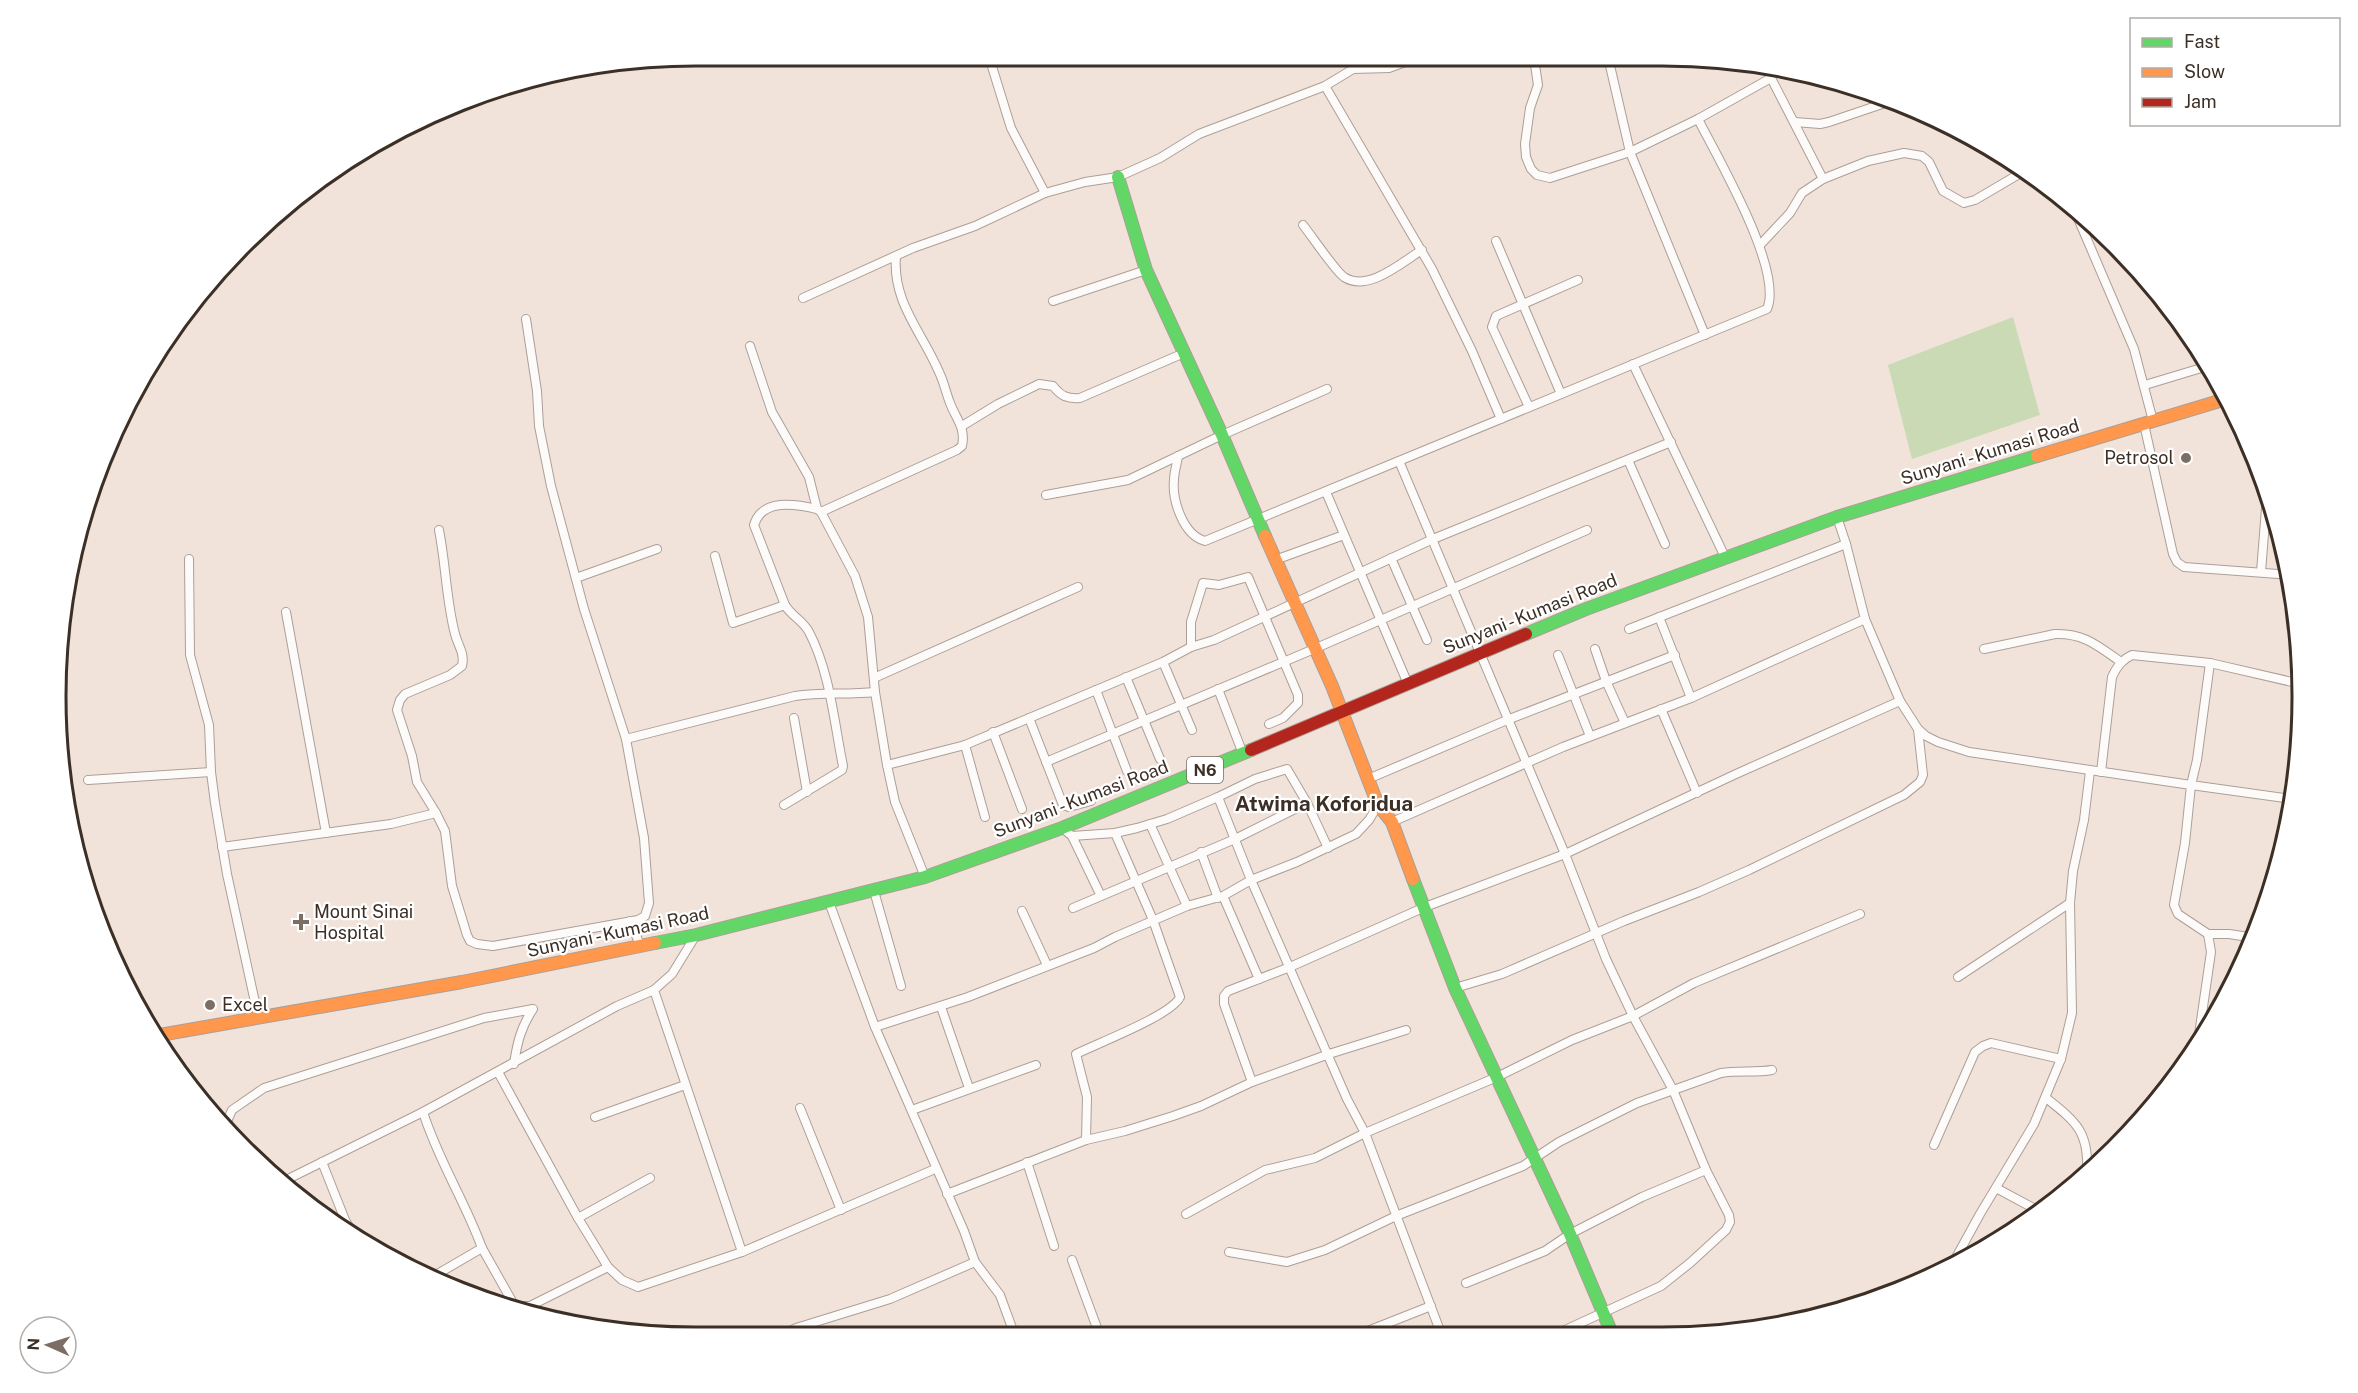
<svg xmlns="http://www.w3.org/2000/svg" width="2358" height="1393" viewBox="0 0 2358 1393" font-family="'Public Sans',sans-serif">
	<rect width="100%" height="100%" fill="#f2e3da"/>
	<polygon fill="#c9dab5" points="2013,317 2040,415 1912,459 1888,365"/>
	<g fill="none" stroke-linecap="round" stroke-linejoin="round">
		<g stroke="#ac9f97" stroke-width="10">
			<g id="street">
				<polyline points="1608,57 1630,152 1705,335"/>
				<polyline points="1534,58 1538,85 1530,108 1525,144 1526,157 1531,169 1537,175 1550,178 1630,152 1698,119 1771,78"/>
				<polyline points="990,60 1011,128 1045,193 1085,182 1118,177 1160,158 1199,134 1325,86 1353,69 1389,68 1416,58"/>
				<polyline points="1769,70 1771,78 1823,179"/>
				<polyline points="1325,86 1432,269 1472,351 1501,419"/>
				<polyline points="1795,122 1820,124 1829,122 1891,101"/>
				<polyline points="2074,209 2134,349 2153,421"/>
				<path d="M1303,225C1311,235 1336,272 1344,277C1368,293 1402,262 1422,250"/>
				<polyline points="1496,241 1561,394"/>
				<polyline points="1760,245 1790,213 1802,193 1823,179 1868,161 1904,153 1922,156 1929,162 1943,191 1964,203 1975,200 2026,170"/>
				<polyline points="803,298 913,248 975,226 1045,193"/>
				<polyline points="1053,301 1146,270"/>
				<polyline points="750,346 772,412 809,477 817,509 821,512 855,576 868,617 875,692 887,765"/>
				<polyline points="1633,364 1725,557"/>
				<polyline points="2145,385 2208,366"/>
				<polyline points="1529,407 1492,327 1496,316 1578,280"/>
				<polyline points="2144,424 2173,554 2177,562 2184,567 2291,575"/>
				<path d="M962,426L998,404L1039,384L1053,386C1061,396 1067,399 1080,398L1184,353"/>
				<path d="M1178,456C1177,464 1174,472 1174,480C1172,500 1183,535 1205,541L1767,309C1784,270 1717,157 1698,119"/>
				<polyline points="1628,460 1665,544"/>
				<polyline points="1399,461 1565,854 1606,959 1633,1016 1673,1090 1706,1170 1729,1215 1730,1222 1726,1230 1690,1263 1661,1286 1552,1336"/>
				<polyline points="1326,492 1408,684"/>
				<polyline points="1046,495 1128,480 1222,435 1327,389"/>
				<path d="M821,512L957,450L962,446C966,428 956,419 950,403C946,393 944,382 939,372C922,332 892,302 896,256"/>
				<polyline points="1837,517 1846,544 1865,619 1900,701 1918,729 1926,736 1938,742 1969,752 2191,785 2185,843 2174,905 2178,914 2208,934 2229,934 2255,938"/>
				<polyline points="715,556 733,623 785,605"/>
				<polyline points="1391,558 1427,640"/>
				<polyline points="189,559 190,655 209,725 211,772 215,803 227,874 258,1016"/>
				<polyline points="1275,560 1344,535"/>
				<polyline points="2261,572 2267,496"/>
				<polyline points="576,578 657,549"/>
				<polyline points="286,612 326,833"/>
				<polyline points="1659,617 1691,698"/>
				<polyline points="1629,629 1846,544"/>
				<polyline points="1191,647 1191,622 1203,583 1219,585 1248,577 1298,695 1298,703 1283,718 1269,724"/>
				<polyline points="1595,649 1606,681 1625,723"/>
				<path d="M1984,649L2055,634C2084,633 2098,646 2121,662"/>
				<polyline points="1558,655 1590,736"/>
				<polyline points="1163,662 1192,730"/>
				<polyline points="2210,663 2197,760 2191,785 2292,799"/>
				<polyline points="1126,677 1160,759"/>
				<polyline points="874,678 1078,587"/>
				<polyline points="1218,689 1243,754"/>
				<polyline points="1096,690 1127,771"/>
				<polyline points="1661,709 1697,793"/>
				<polyline points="794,718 807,792"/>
				<polyline points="1029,718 1063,805 1069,807 1091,801"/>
				<polyline points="993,732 1022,809"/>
				<path d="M626,739L795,696C822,692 848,695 875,692"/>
				<polyline points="965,745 985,817"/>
				<polyline points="1046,762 1314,649 1587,530"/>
				<path d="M2101,772L2112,677C2117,666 2122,660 2132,655L2210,663L2301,684"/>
				<polyline points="1368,779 1507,720 1675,655"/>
				<polyline points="88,780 211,772"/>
				<polyline points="1218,797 1255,779 1287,769 1307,803 1328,848"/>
				<path d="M784,805L842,770L843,766C834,722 830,672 809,632C803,620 791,616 785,605L754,525C762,498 796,504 817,509"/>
				<path d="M436,813L417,782L412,756L397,710L400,700L405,694L450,675L462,666C465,653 458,646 455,634C446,600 446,565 439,530"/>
				<polyline points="1392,822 1563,747 1691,698 1865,619"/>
				<polyline points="1150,824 1187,906"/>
				<polyline points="1062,828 1072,836 1115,833 1137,828 1167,819 1218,797 1251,880 1347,1099 1365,1133 1442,1336"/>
				<polyline points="1072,836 1101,896"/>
				<polyline points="222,847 391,824 436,813 445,831 452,886 467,935 470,941 477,944 493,946 638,920 645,916 649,903 644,838 626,739 584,609 551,486 539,426 537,391 526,319"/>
				<polyline points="1201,852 1218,898"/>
				<polyline points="925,877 895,802 887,765 965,745 1163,662 1191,647 1214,640 1433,539 1671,442"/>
				<polyline points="874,891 901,986"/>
				<polyline points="1223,896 1259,979"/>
				<polyline points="829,902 875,1027 964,1231 975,1262 1000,1295 1015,1336"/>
				<polyline points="1073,908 1235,839 1307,803"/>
				<polyline points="1022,911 1047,965"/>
				<polyline points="630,921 640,945"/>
				<polyline points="1958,977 2070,903"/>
				<polyline points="1455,988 1502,974 1624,921 1699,892 1749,870 1904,795 1920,782 1923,775 1918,729"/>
				<polyline points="654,990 742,1252"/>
				<polyline points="941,1007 969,1088"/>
				<polyline points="875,1027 968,997 1094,948 1115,937 1187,906 1223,896 1251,880 1297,862 1356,834 1369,820 1378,805"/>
				<polyline points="2197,1048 2211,952 2208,934"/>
				<polyline points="498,1072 578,1218 608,1267 622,1280 638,1287 742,1252 935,1169"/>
				<polyline points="1252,1082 1224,1004 1224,996 1228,991 1290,967 1425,907 1565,854 1736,774 1900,701"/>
				<path d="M2046,1098C2075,1121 2089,1131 2087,1171"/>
				<polyline points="800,1108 841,1210"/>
				<polyline points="912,1110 1036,1065"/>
				<path d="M423,1112C438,1160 465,1201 482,1248L434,1276"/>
				<polyline points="595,1117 685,1085"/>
				<path d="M225,1126L232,1110L264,1088L484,1018L533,1009C521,1027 517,1043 514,1064"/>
				<path d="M1086,1140L1087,1097L1076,1054C1098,1043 1172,1015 1180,997L1153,920L1115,833"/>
				<polyline points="1934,1145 1975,1052 1983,1046 1991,1043 2061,1059"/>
				<polyline points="322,1162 345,1220 355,1237"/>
				<polyline points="1027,1162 1054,1246"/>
				<polyline points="280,1183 423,1112 617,1006 654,990 672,974 696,935"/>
				<polyline points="1996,1188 2037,1210"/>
				<polyline points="947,1194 1086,1140 1125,1131 1173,1116 1201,1106 1252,1082 1329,1054 1406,1030"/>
				<polyline points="1186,1214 1265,1170 1315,1158 1365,1133 1497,1077 1572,1040 1633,1016 1694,983 1860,914"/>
				<polyline points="578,1218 650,1178"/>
				<polyline points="482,1248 513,1303 519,1306 530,1306 608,1267"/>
				<path d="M1229,1252L1287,1262L1325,1250L1396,1216L1523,1166L1559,1142L1637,1103L1721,1073C1738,1070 1755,1073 1772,1070"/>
				<polyline points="1072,1260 1100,1336"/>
				<polyline points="1952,1265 1980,1214 2034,1124 2061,1059 2072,1013 2070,903 2073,871 2084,820 2090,771"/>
				<polyline points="1466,1283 1545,1251 1570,1234 1642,1197 1706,1170"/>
				<polyline points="781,1336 796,1328 890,1299 975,1262"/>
				<polyline points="1355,1336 1431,1306"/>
			</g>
		</g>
		<g stroke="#ac9f97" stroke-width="14">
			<g id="fast">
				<polyline points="1118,177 1146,270 1222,435 1265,536"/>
				<polyline points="1526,634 1586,609 1837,517 2037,456"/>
				<polyline points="1413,879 1455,988 1570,1234 1613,1336"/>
				<polyline points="655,943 696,935 925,877 1062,828 1251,750"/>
			</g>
		</g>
		<g stroke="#ac9f97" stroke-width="14">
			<g id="slow">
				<polyline points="2037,456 2226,399"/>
				<polyline points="1265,536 1332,686 1378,805 1392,822 1413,879"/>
				<polyline points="154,1036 462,982 655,943"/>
			</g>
		</g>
		<g stroke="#ac9f97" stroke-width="14">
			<polyline id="jam" points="1251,750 1526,634"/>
		</g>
		<use href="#street" stroke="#fdfbf9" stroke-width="8"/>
		<use href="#fast" stroke="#63d668" stroke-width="12"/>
		<use href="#slow" stroke="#ff974d" stroke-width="12"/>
		<use href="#jam" stroke="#b3261e" stroke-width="12"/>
	</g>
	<g fill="#7c6e65" stroke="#fff" stroke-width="2">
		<circle cx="2186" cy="458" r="6"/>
		<path d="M298 913h6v6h6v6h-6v6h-6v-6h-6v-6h6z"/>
		<circle cx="210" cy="1005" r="6"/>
	</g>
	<g text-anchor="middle" stroke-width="4.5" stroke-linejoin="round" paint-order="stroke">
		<rect fill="#fff" stroke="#766d67" stroke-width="1.5" x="1187" y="757" width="36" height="26" rx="4.5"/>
		<g font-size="16" font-weight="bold" fill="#3c2f26">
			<text x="1205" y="776">N6</text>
		</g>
		<g font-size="18" fill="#3c2f26" stroke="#fff">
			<text transform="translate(1990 452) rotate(-17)" y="6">Sunyani - Kumasi Road</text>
			<text transform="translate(1530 614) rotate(-22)" y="6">Sunyani - Kumasi Road</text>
			<text transform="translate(1081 799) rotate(-21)" y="6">Sunyani - Kumasi Road</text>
			<text transform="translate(618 932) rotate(-12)" y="6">Sunyani - Kumasi Road</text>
		</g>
		<g font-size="18" fill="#3c2f26" stroke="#fff" text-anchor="start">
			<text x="2174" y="464" text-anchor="end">Petrosol</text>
			<text x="314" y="918">Mount Sinai<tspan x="314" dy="21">Hospital</tspan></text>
			<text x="222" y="1011">Excel</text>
		</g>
		<g font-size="21" font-weight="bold" fill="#3c2f26" stroke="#fff">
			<text x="1324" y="811">Atwima Koforidua</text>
		</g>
	</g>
	<path d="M0 0H2358V1393H0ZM696 66H1662A630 630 0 0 1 2292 696V697A630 630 0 0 1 1662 1327H696A630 630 0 0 1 66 697V696A630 630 0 0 1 696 66Z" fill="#fff" fill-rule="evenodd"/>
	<path fill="none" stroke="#3c2f26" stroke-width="3" d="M696 66H1662A630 630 0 0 1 2292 696V697A630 630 0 0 1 1662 1327H696A630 630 0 0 1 66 697V696A630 630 0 0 1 696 66Z"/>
	<rect x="2130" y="18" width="210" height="108" fill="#ffffff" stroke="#b1aca8" stroke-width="1.5"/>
	<rect x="2142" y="38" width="30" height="9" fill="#63d668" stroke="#b1aca8" stroke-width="1.5"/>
	<text x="2184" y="48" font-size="18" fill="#3c2f26">Fast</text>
	<rect x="2142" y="68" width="30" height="9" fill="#ff974d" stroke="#b1aca8" stroke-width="1.5"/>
	<text x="2184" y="78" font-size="18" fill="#3c2f26">Slow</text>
	<rect x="2142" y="98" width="30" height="9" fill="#b3261e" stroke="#b1aca8" stroke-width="1.5"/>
	<text x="2184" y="108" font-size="18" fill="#3c2f26">Jam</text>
	<g transform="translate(48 1345) rotate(273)"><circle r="28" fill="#ffffff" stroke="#b1aca8" stroke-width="1.5"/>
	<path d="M0-4.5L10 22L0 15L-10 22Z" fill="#7c6e65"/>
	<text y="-9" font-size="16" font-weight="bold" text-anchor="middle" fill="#3c2f26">N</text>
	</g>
</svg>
